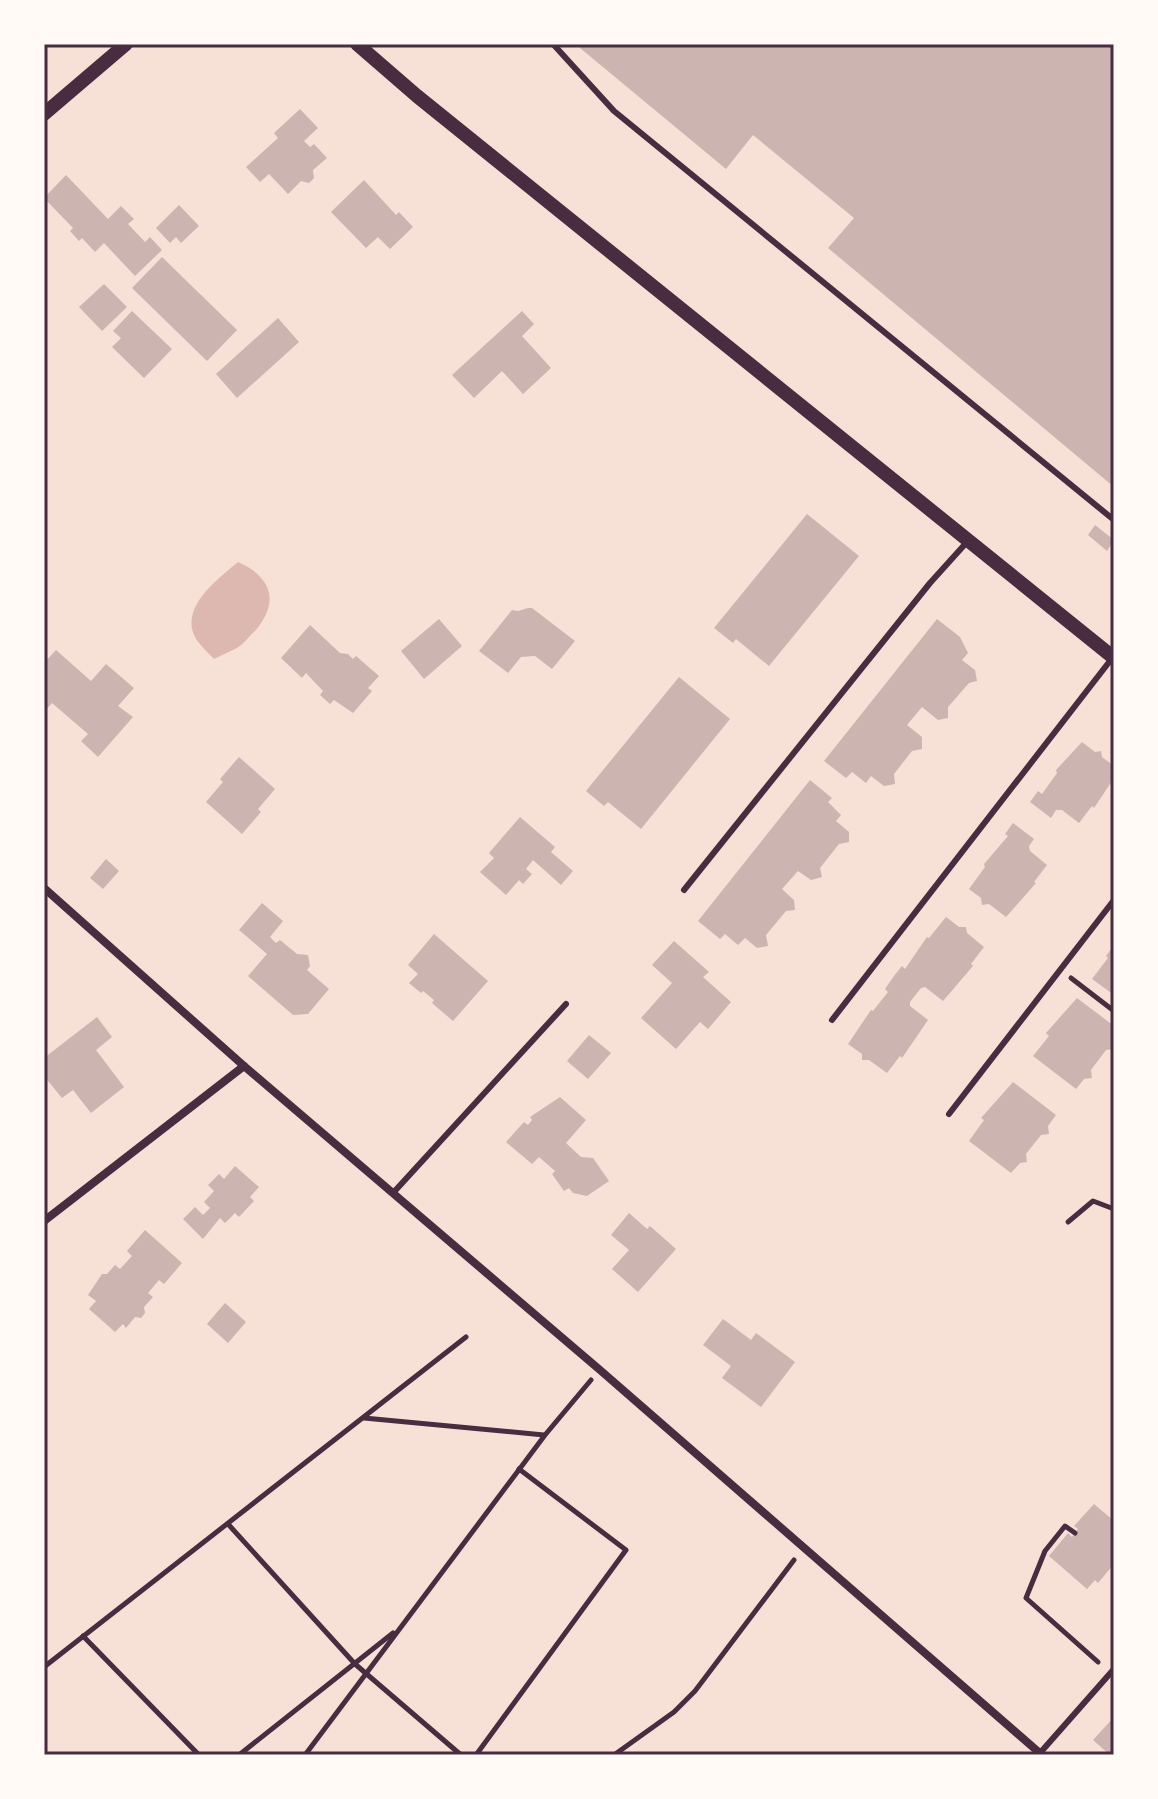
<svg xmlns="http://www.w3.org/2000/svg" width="1158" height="1799" viewBox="0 0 1158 1799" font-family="Rubik,sans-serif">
	<rect width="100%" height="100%" fill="#f7e1d7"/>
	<path fill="#dcb8b0" d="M238,562C272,577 280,602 255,631C249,636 244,644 237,648C230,652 221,655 214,659C208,653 201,646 196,639C178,608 218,579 238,562Z"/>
	<g fill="#ccb4b1">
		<polygon points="583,44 1114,44 1114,487 828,248 854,218 753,135 726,169 580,48"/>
		<polygon points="300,109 318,128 304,141 310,147 314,144 327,158 313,170 314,178 309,183 301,181 288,194 269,174 260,182 246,167 278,138 274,133"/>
		<polygon points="66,175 108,219 121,206 134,219 128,224 145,242 150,237 162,250 135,276 104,243 95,252 82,238 79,241 70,231 73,228 44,198"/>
		<polygon points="364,180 396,215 399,212 413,227 390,249 378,237 366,248 331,212"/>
		<polygon points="179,205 199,226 181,243 176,237 170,243 156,228"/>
		<polygon points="162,257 237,330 207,361 132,288"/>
		<polygon points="104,284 127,307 102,331 79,307"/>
		<polygon points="132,311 172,349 144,378 112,347 121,338 113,331"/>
		<polygon points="522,311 534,324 522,336 551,368 523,394 502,371 474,398 452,375"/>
		<polygon points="278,318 299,342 237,398 216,374"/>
		<polygon points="807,514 859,556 769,666 736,639 733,643 714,628"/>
		<polygon points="1095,525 1114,540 1107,551 1088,535"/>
		<polygon points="528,608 532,608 575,641 552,669 535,656 521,657 508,673 479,651 512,610 518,611"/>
		<polygon points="439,619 462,646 424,679 401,651"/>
		<polygon points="937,619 960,637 968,653 962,660 975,670 977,681 969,683 948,707 948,718 938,720 922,707 907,725 922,737 922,749 912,751 894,774 895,784 884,786 871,776 866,783 852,772 846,778 824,761"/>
		<polygon points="310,625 340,653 348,654 353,659 356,656 379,676 368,688 372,691 353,713 334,700 330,704 320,695 323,691 306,673 302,678 281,658"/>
		<polygon points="56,650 91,681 106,664 134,688 118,706 133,717 98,757 81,741 88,734 52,703 44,712 44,663"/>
		<polygon points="679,677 730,719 641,829 608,802 604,806 586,791"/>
		<polygon points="1082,742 1095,752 1101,751 1102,757 1114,766 1114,778 1094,808 1092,806 1079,823 1062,810 1056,810 1051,818 1030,802 1038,791 1042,794 1057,773 1056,770"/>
		<polygon points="239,757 275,789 258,809 261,812 242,834 206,802 223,782 220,779"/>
		<polygon points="810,780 832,798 828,802 841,815 836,821 849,832 849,842 839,844 820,868 822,877 811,880 798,871 782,889 794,900 795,910 786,911 766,935 768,946 757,948 745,938 738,945 725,934 720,939 698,921"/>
		<polygon points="520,817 555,847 551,852 573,871 561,885 533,860 526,869 532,874 523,884 519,880 506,895 480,872 494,858 489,853"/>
		<polygon points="1013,823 1034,839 1029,846 1030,851 1047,865 1034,882 1036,883 1006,917 989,904 982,905 981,898 969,889 985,867 984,864 1008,836 1005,834"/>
		<polygon points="106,859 119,871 103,889 90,878"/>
		<polygon points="262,903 283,921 270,937 276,943 280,940 297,954 308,955 310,966 307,970 329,989 308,1014 293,1015 248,976 267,954 239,930"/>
		<polygon points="946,917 959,927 966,927 967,933 984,947 971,964 973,966 943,1001 925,987 921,988 910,1002 910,1006 928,1020 902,1058 900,1056 887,1073 869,1060 862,1060 862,1054 848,1044 871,1010 873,1011 888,992 885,989 894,976 902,966 905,969 927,937 929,938"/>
		<polygon points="434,934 488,981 453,1021 432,1003 434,1000 423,991 421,993 409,983 418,974 408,965"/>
		<polygon points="674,941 709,972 703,977 731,1002 708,1029 700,1022 676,1049 641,1018 672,983 652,965"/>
		<polygon points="1114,945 1114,995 1092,979 1108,958 1106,956"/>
		<polygon points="1077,998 1114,1026 1114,1040 1113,1049 1106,1050 1091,1070 1092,1078 1084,1079 1076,1089 1033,1056 1049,1036 1046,1033"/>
		<polygon points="97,1017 112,1037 96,1050 124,1087 91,1113 73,1090 62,1098 44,1076 44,1058"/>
		<polygon points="589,1035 611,1053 588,1079 567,1061"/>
		<polygon points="1013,1082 1056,1115 1048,1126 1049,1134 1041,1135 1026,1154 1027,1162 1020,1163 1011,1173 969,1141 984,1120 981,1118"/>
		<polygon points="560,1097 586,1120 566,1143 581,1157 593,1158 609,1181 587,1196 573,1193 569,1188 564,1191 552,1174 555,1171 539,1157 532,1164 506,1142 524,1122 528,1125 532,1120 530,1117"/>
		<polygon points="235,1166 259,1187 250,1197 254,1201 239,1217 235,1213 225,1223 220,1218 203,1239 183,1219 195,1207 203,1215 210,1208 204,1202 214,1191 208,1185 219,1174 224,1179"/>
		<polygon points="629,1213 647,1229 650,1226 676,1249 638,1292 612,1269 629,1250 611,1235"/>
		<polygon points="145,1230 182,1263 164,1284 159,1280 148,1293 153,1297 144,1307 145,1313 141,1318 135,1317 126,1328 123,1324 115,1332 89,1309 96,1301 88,1295 102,1274 107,1274 115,1265 120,1269 132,1256 127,1251"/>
		<polygon points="225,1303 246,1322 228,1343 207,1324"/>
		<polygon points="723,1319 751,1340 756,1333 795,1362 761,1407 722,1378 731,1366 703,1345"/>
		<polygon points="1094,1504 1114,1521 1114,1564 1098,1583 1095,1580 1087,1589 1049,1556 1068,1533 1072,1537 1078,1529 1074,1526"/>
		<polygon points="1114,1717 1114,1755 1110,1755 1093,1740"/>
	</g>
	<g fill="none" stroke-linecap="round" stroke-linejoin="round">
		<g stroke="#4a2c40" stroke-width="5">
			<polyline points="1071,978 1114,1011"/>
			<polyline points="1068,1222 1093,1201 1114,1209"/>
			<polyline points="364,1418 544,1435"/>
			<polyline points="228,1524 355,1664 461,1755"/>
			<polyline points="1075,1533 1065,1526 1045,1551 1026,1598 1098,1662"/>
			<polyline points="83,1636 199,1755"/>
			<polyline points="44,1667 466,1337"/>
			<polyline points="239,1755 393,1633"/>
			<polyline points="305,1755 545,1435 591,1380"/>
			<polyline points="476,1755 626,1550 519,1469"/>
			<polyline points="614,1755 674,1712 695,1691 794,1560"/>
		</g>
		<g stroke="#4a2c40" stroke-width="6">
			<polyline points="553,44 614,111 1114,520"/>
			<polyline points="684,890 930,583 967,542"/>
			<polyline points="832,1020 1113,657"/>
			<polyline points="949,1114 1114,900"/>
			<polyline points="393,1193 566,1004"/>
			<polyline points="1040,1753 1114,1669"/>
		</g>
		<g stroke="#4a2c40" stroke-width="8">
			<polyline points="44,888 244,1066 600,1370 1042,1755"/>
			<polyline points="44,1221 244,1066"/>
		</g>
		<g stroke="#4a2c40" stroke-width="14">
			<polyline points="357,44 417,96 1114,658"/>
			<polyline points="44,114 126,44"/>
		</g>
	</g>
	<rect width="1158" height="1799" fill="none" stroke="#fffaf5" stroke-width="92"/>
	<rect x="46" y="46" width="1066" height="1707" fill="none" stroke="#4a2c40" stroke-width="3"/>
</svg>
